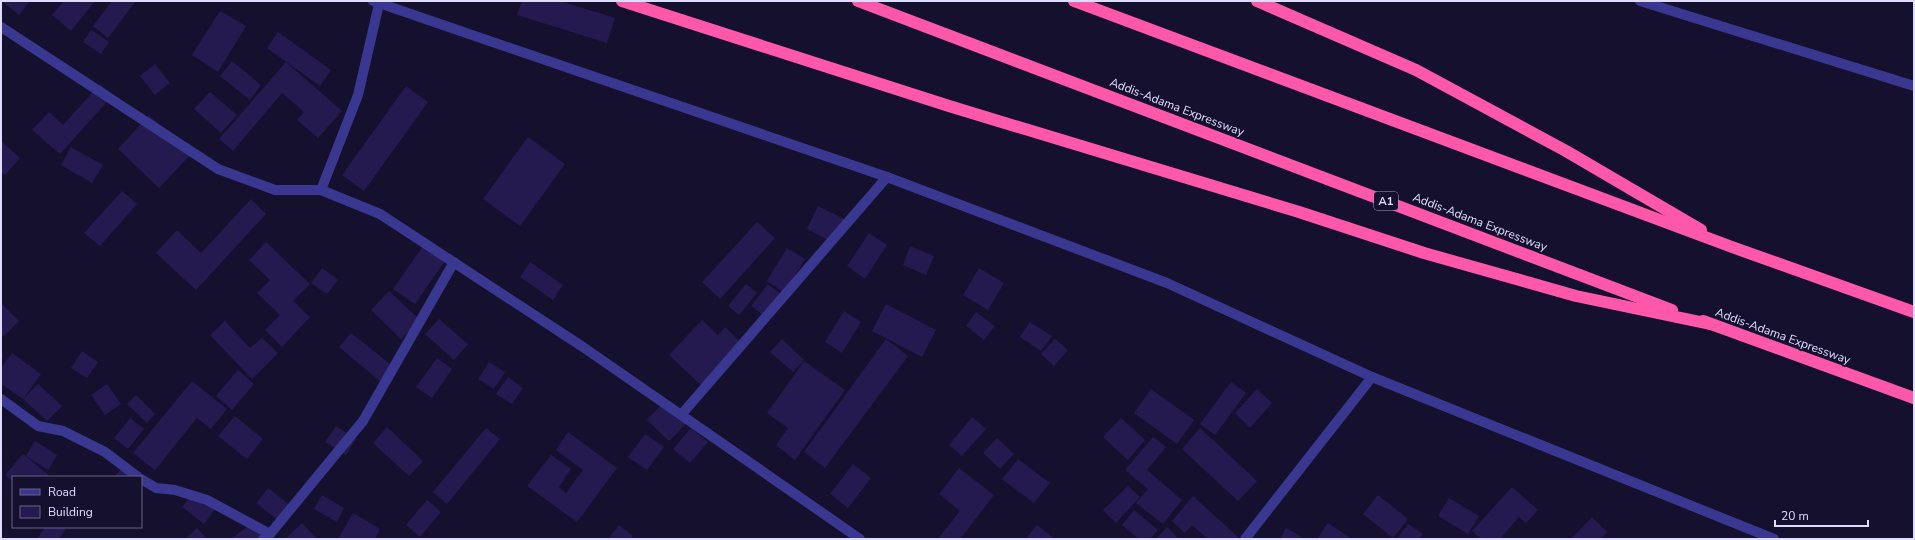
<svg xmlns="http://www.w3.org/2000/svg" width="1915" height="540" viewBox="0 0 1915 540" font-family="'Nunito Sans',sans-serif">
	<rect width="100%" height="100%" fill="#14102e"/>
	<g fill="#241a50">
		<polygon points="2,1 30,1 19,15"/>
		<polygon points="64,1 95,1 71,31 52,15"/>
		<polygon points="112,1 136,1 108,38 93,26"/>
		<polygon points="522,1 560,1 615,18 607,43 517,15"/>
		<polygon points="220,11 246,26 218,72 192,55"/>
		<polygon points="91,30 109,42 101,54 83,42"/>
		<polygon points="278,32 331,70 320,86 267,48"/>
		<polygon points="232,61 261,85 250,100 220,76"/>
		<polygon points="286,62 342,111 318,138 297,120 304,112 282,93 233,151 219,139"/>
		<polygon points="155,64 170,83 155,95 140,76"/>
		<polygon points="100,84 113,95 60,154 32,130 49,112 63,125"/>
		<polygon points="406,86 428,102 364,191 342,175"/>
		<polygon points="210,92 237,115 221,133 194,109"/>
		<polygon points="149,115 191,154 159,188 118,149"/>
		<polygon points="528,137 565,164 520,226 483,199"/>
		<polygon points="1,141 20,158 5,175 1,171"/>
		<polygon points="71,147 103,165 92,183 61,165"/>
		<polygon points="122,191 137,204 100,246 84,233"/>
		<polygon points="251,199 266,214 196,290 156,253 177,230 201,253"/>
		<polygon points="818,206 848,221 836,244 807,229"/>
		<polygon points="757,222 775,238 720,299 702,282"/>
		<polygon points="869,233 887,245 865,279 847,266"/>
		<polygon points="266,242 310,284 293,301 310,317 282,347 265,330 280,315 257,293 270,280 249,260"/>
		<polygon points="423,246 445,261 415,304 393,289"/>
		<polygon points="910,246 934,256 926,275 903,265"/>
		<polygon points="787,248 805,259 785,293 767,281"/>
		<polygon points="530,262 563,285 553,300 520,277"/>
		<polygon points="322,268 338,280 327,294 311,283"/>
		<polygon points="979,268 1004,283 988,310 963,295"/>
		<polygon points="746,284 757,293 739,315 728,306"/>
		<polygon points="768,284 783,296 767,318 751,306"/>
		<polygon points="389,291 420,320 401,339 371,310"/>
		<polygon points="1,303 19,321 4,336 1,333"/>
		<polygon points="886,304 936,330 922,357 872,331"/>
		<polygon points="844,311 861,322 842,353 825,342"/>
		<polygon points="976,312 995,326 984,340 966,326"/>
		<polygon points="439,319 468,344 454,360 425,334"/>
		<polygon points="702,320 718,335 725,327 743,345 703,387 669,355"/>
		<polygon points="225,321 250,348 262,338 278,353 252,379 210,335"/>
		<polygon points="1030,322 1052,336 1041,351 1020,337"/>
		<polygon points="351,333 395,368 382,383 339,347"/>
		<polygon points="782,339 804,360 793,372 770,352"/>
		<polygon points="886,339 908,356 825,468 804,452"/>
		<polygon points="1055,339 1068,350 1054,366 1041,354"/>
		<polygon points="82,351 98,362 87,378 71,368"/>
		<polygon points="12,353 41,374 23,399 1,384 1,368"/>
		<polygon points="437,358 452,369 432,398 416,387"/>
		<polygon points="804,361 845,390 795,460 776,445 788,428 767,413"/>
		<polygon points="489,362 505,372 494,389 478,379"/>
		<polygon points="238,370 254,384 232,410 216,396"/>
		<polygon points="508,377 523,388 512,404 496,394"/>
		<polygon points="192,381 227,409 211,429 197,418 155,470 133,453"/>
		<polygon points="1231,382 1246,393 1215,435 1200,424"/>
		<polygon points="38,384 62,406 47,421 23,399"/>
		<polygon points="107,384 121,404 105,415 91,395"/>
		<polygon points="1151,389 1194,420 1177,444 1134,413"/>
		<polygon points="1257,389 1272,403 1250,428 1235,413"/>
		<polygon points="136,395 155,414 147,423 127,404"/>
		<polygon points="663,403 686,424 669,441 647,420"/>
		<polygon points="235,416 263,439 247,459 218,436"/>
		<polygon points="972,417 986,429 962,456 949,445"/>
		<polygon points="130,418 144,429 128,449 114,438"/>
		<polygon points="1121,418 1145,440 1128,460 1103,437"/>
		<polygon points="336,426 356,439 346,455 325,442"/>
		<polygon points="387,427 423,461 409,476 373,443"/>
		<polygon points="486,428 500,439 447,504 433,492"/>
		<polygon points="691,428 708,442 690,463 673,449"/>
		<polygon points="1200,428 1257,481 1238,501 1182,449"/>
		<polygon points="568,432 617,468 577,522 527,486 551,455 571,469 559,487 566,493 583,470 556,450"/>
		<polygon points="645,434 664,447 647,470 628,457"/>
		<polygon points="1153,437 1166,447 1147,470 1182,500 1163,524 1136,503 1148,489 1125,470"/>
		<polygon points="997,438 1014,454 1000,469 983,453"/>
		<polygon points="35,441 57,455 48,470 26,456"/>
		<polygon points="23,454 26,456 51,477 13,477 13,482 5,475"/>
		<polygon points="1018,459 1050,483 1034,503 1002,479"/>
		<polygon points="853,464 871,478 848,508 830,494"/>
		<polygon points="124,466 137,477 114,477"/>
		<polygon points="959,468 994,495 960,539 938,539 960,511 939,494"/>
		<polygon points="1128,486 1140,497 1116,523 1103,510"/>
		<polygon points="1512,487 1538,510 1526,523 1519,517 1500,539 1481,539 1472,531"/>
		<polygon points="268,488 291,506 279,521 256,503"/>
		<polygon points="194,492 215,509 204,524 182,507"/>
		<polygon points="322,495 344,508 337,522 314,509"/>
		<polygon points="1378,495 1408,519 1393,538 1363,514"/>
		<polygon points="1193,496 1238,537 1236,539 1208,539 1192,525 1185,533 1172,521"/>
		<polygon points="1449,498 1479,516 1468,534 1438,516"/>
		<polygon points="427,500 441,512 420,537 406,525"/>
		<polygon points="1134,510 1158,530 1150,539 1139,539 1122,525"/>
		<polygon points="353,513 380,529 375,539 338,539"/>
		<polygon points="1592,517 1607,532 1600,539 1571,539"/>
		<polygon points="255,521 266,539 231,539"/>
		<polygon points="302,523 317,539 285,539"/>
		<polygon points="1328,523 1352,539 1317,539"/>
		<polygon points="1408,524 1423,534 1419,539 1397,539"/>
		<polygon points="619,525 633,536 631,539 608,539"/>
		<polygon points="1037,525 1055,539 1026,539"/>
		<polygon points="45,527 63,527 66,529 59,539 37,539"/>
		<polygon points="1167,527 1179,539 1156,539"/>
		<polygon points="197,528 207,539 185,539"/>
		<polygon points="1286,528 1305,539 1280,539"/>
	</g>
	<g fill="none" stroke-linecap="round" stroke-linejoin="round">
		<polyline stroke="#3a3790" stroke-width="10" points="321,190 358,95 379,4"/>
		<g stroke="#3a3790" stroke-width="10">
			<polyline points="1,27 218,169 275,190 321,190 380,214 583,347 860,539"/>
			<polyline points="1,399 38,426 63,431 105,452 138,477"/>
			<polyline points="681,415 887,177"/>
			<polyline points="141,479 156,488 175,490 207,500 270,534"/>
			<polyline points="263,539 270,534 363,421 454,262"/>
			<polyline points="1245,539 1372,377"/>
		</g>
		<g stroke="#3a3790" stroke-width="10">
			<polyline points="373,1 887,177 1167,283 1372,377 1774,539"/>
			<polyline points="1640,1 1914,86"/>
		</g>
		<g stroke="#ff57a9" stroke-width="12">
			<polyline points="622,1 949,106 1299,212 1424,253 1576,296 1710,324"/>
			<polyline points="858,1 1672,310"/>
			<polyline points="1074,1 1732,247 1914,312"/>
			<polyline points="1257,1 1416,70 1566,151 1701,230"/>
			<polyline points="1703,321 1914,398"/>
		</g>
	</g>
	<g text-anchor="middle" stroke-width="4" stroke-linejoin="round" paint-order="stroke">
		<rect fill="#14102e" stroke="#a39fc0" stroke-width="1" x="1374" y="192" width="24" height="18" rx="3"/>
		<g font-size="11" font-weight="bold" fill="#e0dcff">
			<text x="1386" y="205">A1</text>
		</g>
		<g font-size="12" fill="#e0dcff" stroke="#14102e">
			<text transform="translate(1177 107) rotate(21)" y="4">Addis-Adama Expressway</text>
			<text transform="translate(1480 222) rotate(21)" y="4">Addis-Adama Expressway</text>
			<text transform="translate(1783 336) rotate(20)" y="4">Addis-Adama Expressway</text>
		</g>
	</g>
	<rect width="1915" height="540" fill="none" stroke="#e0dcff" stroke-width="4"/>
	<rect x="12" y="476" width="130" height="52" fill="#14102e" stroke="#666282"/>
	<rect x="20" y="489" width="20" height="6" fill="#3a3790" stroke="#666282"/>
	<text x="48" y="496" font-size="12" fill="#e0dcff">Road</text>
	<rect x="20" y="506" width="20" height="12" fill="#241a50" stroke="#666282"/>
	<text x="48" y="516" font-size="12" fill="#e0dcff">Building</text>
	<path d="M1775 520v6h93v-6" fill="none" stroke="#e0dcff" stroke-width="2"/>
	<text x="1781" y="520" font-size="12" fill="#e0dcff" stroke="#14102e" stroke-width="3" paint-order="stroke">20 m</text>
</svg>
